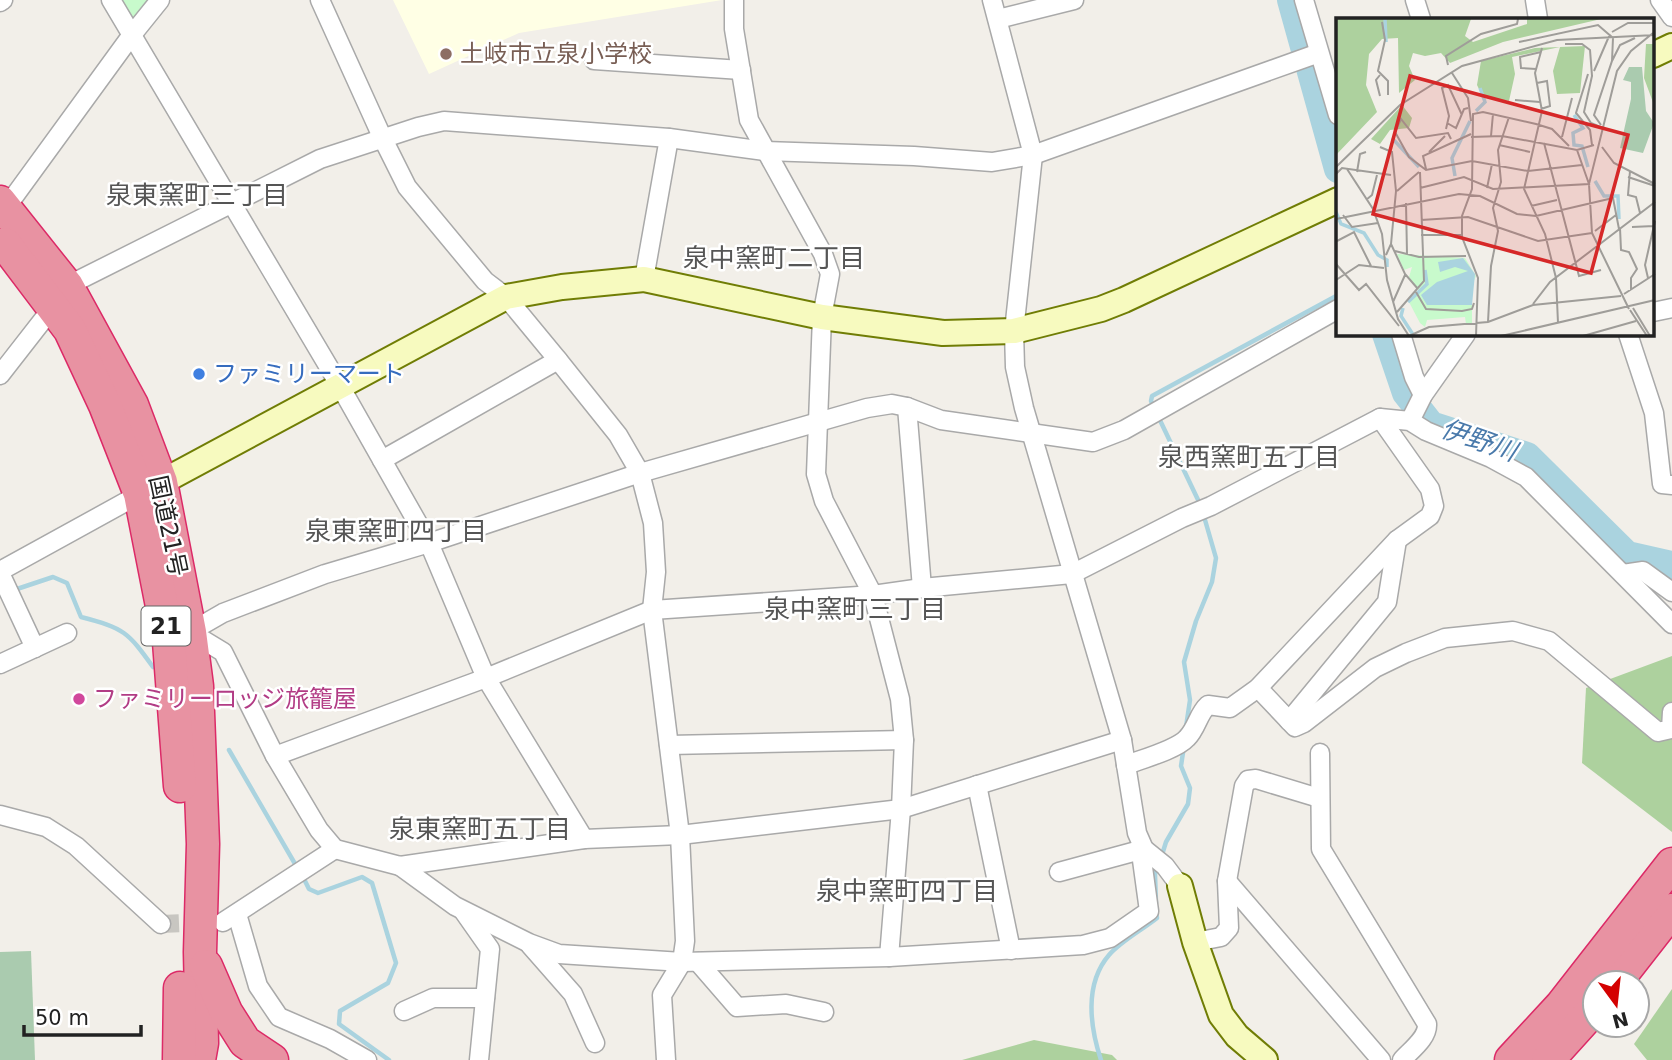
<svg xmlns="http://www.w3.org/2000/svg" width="1672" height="1060" viewBox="0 0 1672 1060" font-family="'DejaVu Sans','Noto Sans JP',sans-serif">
	<rect width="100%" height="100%" fill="#f2efe9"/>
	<polygon fill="#ffffe5" points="393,0 722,0 519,33 429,74"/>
	<g fill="#add19e">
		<polygon points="1672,656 1672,832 1582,763 1586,688"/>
		<polygon points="1672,989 1672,1060 1647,1060 1634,1044"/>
		<polygon points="1034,1040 1112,1055 1117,1060 962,1060"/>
	</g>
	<polygon fill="#aacbaf" points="31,951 35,1060 0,1060 0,952"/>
	<polygon fill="#c8facc" points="117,0 150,0 136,18 126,16"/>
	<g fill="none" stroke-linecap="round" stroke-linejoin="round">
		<g stroke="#aad3df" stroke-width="4.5">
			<polyline points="1153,406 1151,401 1152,396 1338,295"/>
			<polyline points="1157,414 1200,504"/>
			<path d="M14,590L53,577L67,583L81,617C124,628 128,632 153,667"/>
			<polyline points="1186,727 1190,700 1184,662 1196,621 1212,582 1216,558 1203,513"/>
			<polyline points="229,750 298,869"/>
			<polyline points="1161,858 1166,842 1188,804 1190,788 1181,766 1184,746"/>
			<polyline points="303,877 309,889 318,893 362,877 372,883 396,963 388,983 340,1011 339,1024 389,1060"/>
			<polyline points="1156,903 1155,874 1158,866"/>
			<path d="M1101,1060C1090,1027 1084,984 1109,955C1121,941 1142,930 1157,918L1156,911"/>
		</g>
		<g stroke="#aad3df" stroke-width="28">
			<polyline points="1291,0 1338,169"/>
			<polyline points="1386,334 1406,393 1431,425 1527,456 1627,555 1672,565"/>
		</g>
		<polyline stroke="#c8c6c1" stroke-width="18" stroke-dasharray="18 9" stroke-linecap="butt" points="161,924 207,922"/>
		<g stroke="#a9a9a9" stroke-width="21">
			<g id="street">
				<polyline points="111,0 340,386 429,543 486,678 584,839"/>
				<polyline points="320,0 383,139 407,187 485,281 506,297 558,360 618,435 640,473 653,523 656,572 652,610 680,835 685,941 682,962 662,995 666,1060"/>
				<polyline points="734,0 734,29 749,120 823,254 830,274 822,317 816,474 824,501 873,595 900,699 904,740 901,809 889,957"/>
				<polyline points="992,0 1033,155 1014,331 1015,367 1024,408 1122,740 1137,833 1144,849 1165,866 1180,886"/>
				<polyline points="1304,0 1338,115"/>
				<polyline points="1415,0 1421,19"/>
				<polyline points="1535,0 1538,19"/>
				<polyline points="1660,0 1672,17"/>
				<polyline points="0,2 3,0"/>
				<polyline points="998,19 1074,0"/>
				<polyline points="594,60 741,70"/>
				<polyline points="2,213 131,36 160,0"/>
				<polyline points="644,279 669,138"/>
				<polyline points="67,286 320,159 418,127 444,121 669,138 765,151 914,156 992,162 1033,155 1319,53"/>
				<polyline points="1653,312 1672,308"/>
				<polyline points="1401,334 1414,377 1423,395"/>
				<polyline points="1628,334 1654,413 1662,484 1672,485"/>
				<polyline points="0,375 53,307"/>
				<polyline points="907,407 922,588"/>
				<polyline points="1410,421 1423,395 1466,334"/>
				<polyline points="382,460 558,360"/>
				<polyline points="0,571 140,494"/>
				<polyline points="0,573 35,648"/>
				<polyline points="1623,574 1643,571 1672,592"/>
				<polyline points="0,664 67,633"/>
				<polyline points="1258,688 1295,727 1304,723 1375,668 1406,653 1445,638 1513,631 1549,641 1658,732 1671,729 1672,712"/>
				<polyline points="1289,721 1387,602 1397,540"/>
				<polyline points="1122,740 901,809 680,835 584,839 400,866 335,849 319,830 275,756 223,652 190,632 223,613 325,574 429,543 640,473 867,408 892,404 907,407 941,420 1093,442 1124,430 1338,309"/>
				<polyline points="669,745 904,740"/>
				<path d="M1320,753L1321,849L1427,1024C1428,1038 1411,1050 1402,1060"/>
				<polyline points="275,756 486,678 652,610 873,595 922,588 1072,574 1182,518 1211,506 1380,418 1410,421 1426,431 1491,458 1526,477 1672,624"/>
				<path d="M1126,765C1142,759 1176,750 1187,738C1197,728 1198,714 1208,705L1230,708L1258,688L1397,540L1430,516L1434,506L1430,489L1380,418"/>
				<polyline points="977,785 1011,950"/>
				<polyline points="0,815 46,827 76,846 161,924"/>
				<polyline points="400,866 455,906 529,943 559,954 682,962 889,957 1083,945 1110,938 1149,911 1142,860 1144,849"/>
				<polyline points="1059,872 1144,849"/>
				<polyline points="1227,881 1381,1060"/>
				<polyline points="464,912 490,949 479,1060"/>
				<polyline points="237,914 258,986 279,1017 330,1039 367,1060"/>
				<polyline points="223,922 335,849"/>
				<polyline points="1195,942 1221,937 1229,928 1227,881 1244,786 1248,780 1256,779 1319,798"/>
				<polyline points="530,945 573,994 595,1043"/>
				<polyline points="698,962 737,1007 786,1004 824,1012"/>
				<polyline points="404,1011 433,998 485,998"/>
			</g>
		</g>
		<g stroke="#707d05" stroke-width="28">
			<g id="secondary">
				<polyline points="1653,55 1672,46"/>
				<polyline points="147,490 506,297 562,287 644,279 822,317 943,333 1014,331 1101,309 1124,300 1338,200"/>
				<polyline points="1180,886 1195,942 1221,1015 1237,1036 1265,1060"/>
			</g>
		</g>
		<g stroke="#dc2a67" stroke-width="35">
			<g id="highway">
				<polyline points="0,202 67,286 132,405 161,482 190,632 197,686 203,844 200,952 202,1043 199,1060"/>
				<polyline points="5,244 70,330 105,405 140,494 169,642 180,786"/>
				<polyline points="206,966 226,1012 245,1042 272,1060"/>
				<polyline points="1615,983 1672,910"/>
				<polyline points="179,1060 180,988"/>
				<polyline points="1511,1060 1561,1006 1672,864"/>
				<polyline points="1548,1060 1595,1008"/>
			</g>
		</g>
		<use href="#street" stroke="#fff" stroke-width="18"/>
		<use href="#secondary" stroke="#f7fabf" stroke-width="24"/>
		<use href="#highway" stroke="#e892a2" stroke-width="32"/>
	</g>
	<circle fill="#8d6e63" stroke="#fff" stroke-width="2.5" cx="446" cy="54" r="7"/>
	<circle fill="#3f7fe0" stroke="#fff" stroke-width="2.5" cx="199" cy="374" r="7"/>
	<circle fill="#d1479c" stroke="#fff" stroke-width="2.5" cx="79" cy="699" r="7"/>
	<g text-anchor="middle" stroke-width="5" stroke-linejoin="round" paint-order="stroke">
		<rect fill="#fff" stroke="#646464" stroke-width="2" x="141.5" y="606.5" width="49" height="39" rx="5"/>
		<g font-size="23" font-weight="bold" fill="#222">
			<text x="166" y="634">21</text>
		</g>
		<g font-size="24" fill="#785e54" stroke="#fff" text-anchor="start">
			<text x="460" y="62">土岐市立泉小学校</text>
		</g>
		<g font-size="24" fill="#366cbe" stroke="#fff" text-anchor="start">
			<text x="213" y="382">ファミリーマート</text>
		</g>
		<g font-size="24" fill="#222" stroke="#fff">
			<text transform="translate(168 526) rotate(78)" y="8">国道21号</text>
		</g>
		<g font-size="24" fill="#b23c85" stroke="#fff" text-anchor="start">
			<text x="93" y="707">ファミリーロッジ旅籠屋</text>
		</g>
		<g font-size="26" fill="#555" stroke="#fff">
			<text x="197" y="204">泉東窯町三丁目</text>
			<text x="774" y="267">泉中窯町二丁目</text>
			<text x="1249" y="466">泉西窯町五丁目</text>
			<text x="396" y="540">泉東窯町四丁目</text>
			<text x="855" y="618">泉中窯町三丁目</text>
			<text x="480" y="838">泉東窯町五丁目</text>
			<text x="907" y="900">泉中窯町四丁目</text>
		</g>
		<g font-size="26" font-style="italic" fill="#4a7aab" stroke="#fff">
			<text transform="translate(1479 440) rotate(19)" y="9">伊野川</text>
		</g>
	</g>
	<g transform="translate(1336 18)">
		<rect width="318" height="318" fill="#f2efe9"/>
		<path d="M0,1H135L129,18L137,24L191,6V1H265L167,24L114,45L105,35L89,38L77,35L73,48L79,62L63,75L62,20L46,21L33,36L30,67L41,94L0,137ZM310,26H318V87L308,60ZM249,28L244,75L221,76L217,53L224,29L176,39L179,56L173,83L147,79L141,67L145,43L199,30ZM66,87L76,100L73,110L54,112L44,126L35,121Z" fill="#add19e"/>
		<path d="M293,49H306L310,93L318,105L307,135L284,130L295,81V64L287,62Z" fill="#aacbaf"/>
		<path d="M61,236L129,240L140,258L136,267V306H130L129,299L91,302L89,309L84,305L73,284L84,274L73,259L76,249L68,252Z" fill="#c8facc"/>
		<path d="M127,240L139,256L136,287H91L85,277L101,264L132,253L119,249L104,254L102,244Z" fill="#aad3df"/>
		<path fill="none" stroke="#aad3df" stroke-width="3.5" d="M49,1L50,24M140,93L149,84L144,70M238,97L247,110L237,115L238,127L246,128L252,149M56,120L83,149M119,158L116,140L134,103M259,163L268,178H282L283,201M0,194L5,206L28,215L42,237L51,242V249M72,284L91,266L89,252M67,290L65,298L78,318"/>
		<path fill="none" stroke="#9f9d99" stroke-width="2" d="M46,4L49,22L42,53L52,63V77M276,14L292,5H319M183,24L262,7L277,20L276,43M229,26H246L254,32L256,58L248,94L255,105L269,111M206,30L199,55L206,93L188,171L209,216L220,260L222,305M112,47L110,38L145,16L181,6L182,1M200,51L185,50L184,39L205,34M258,53L274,16M116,55L132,80L135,103M252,56L240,95L254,112L256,127M44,57L40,62L44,78M201,65L211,63L214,88L205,91M179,82L204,84M111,105L120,110L128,91L132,90M265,107L258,97L276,43L284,27L299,20M110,111L113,98L106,70L112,67L126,97M155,118L157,96M135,119L166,118L241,132L258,127M226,119L236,80M115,121L112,115L80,120L65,101L59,114L73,139L90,152L136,143L192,153L246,147M208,125L243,258L265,252M163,127L194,134M44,129L56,134L60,173L55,226L50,237M266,129L278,145L319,166M93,134L109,118M0,149L64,87L126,48L221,22L319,17M11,151L37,191L46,216L51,262L62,301L73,318M90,151L87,138L135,116M294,153L292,177L300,179L304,195M21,154L24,136L30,134M0,156L6,150L55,157M292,159L319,168M84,170L128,159L157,171L253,166L241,132M151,170L156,146M61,173L83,154M30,182L36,177L41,157M70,185L71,236M195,188L221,182M7,197L16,209L42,205M0,201L123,176L144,178L181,196L200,198L277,180L283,211M85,202L132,199L202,223L256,215M296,209L318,208M284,210L285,232L293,234L301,251L295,260V272M259,213L280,197M85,217H126M1,223L18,214L35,248M55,226L69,256L82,271M59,233L83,239L130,238M0,246L23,272L30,266L63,308M312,260L309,247L319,203M0,262L23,247L48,250M80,274L90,291L126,293L136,291L138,285M288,276L319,256M57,284L69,257M197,286L214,264L319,184M297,290L314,318M293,291L256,215L253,166L281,53L295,33L317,15M294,292L311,318M61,294L88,263L84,154M152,304L155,248L162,213L157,190L165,164L162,132L173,99M73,318L93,309L152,304L197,287L285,278M140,318L142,260L126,219V198L136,171L137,96L147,94L200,106L216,111L233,128M165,318L319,282M247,318L300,303"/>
		<path fill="#d62828" fill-opacity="0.15" stroke="#d62828" stroke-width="3.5" d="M74,58L292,117L255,255L37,196Z"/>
		<rect width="318" height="318" fill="none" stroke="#222" stroke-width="3.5"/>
	</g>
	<g transform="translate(1616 1004) rotate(165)"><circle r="33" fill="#ffffff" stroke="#a7a7a7" stroke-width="2"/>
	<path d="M0-5L12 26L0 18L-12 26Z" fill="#d40000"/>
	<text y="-10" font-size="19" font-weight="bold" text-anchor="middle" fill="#222222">N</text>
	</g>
	<path d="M24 1025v10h117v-10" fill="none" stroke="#222222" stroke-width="3.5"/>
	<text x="35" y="1025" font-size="21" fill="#222222" stroke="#ffffff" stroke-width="5" paint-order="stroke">50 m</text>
</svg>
